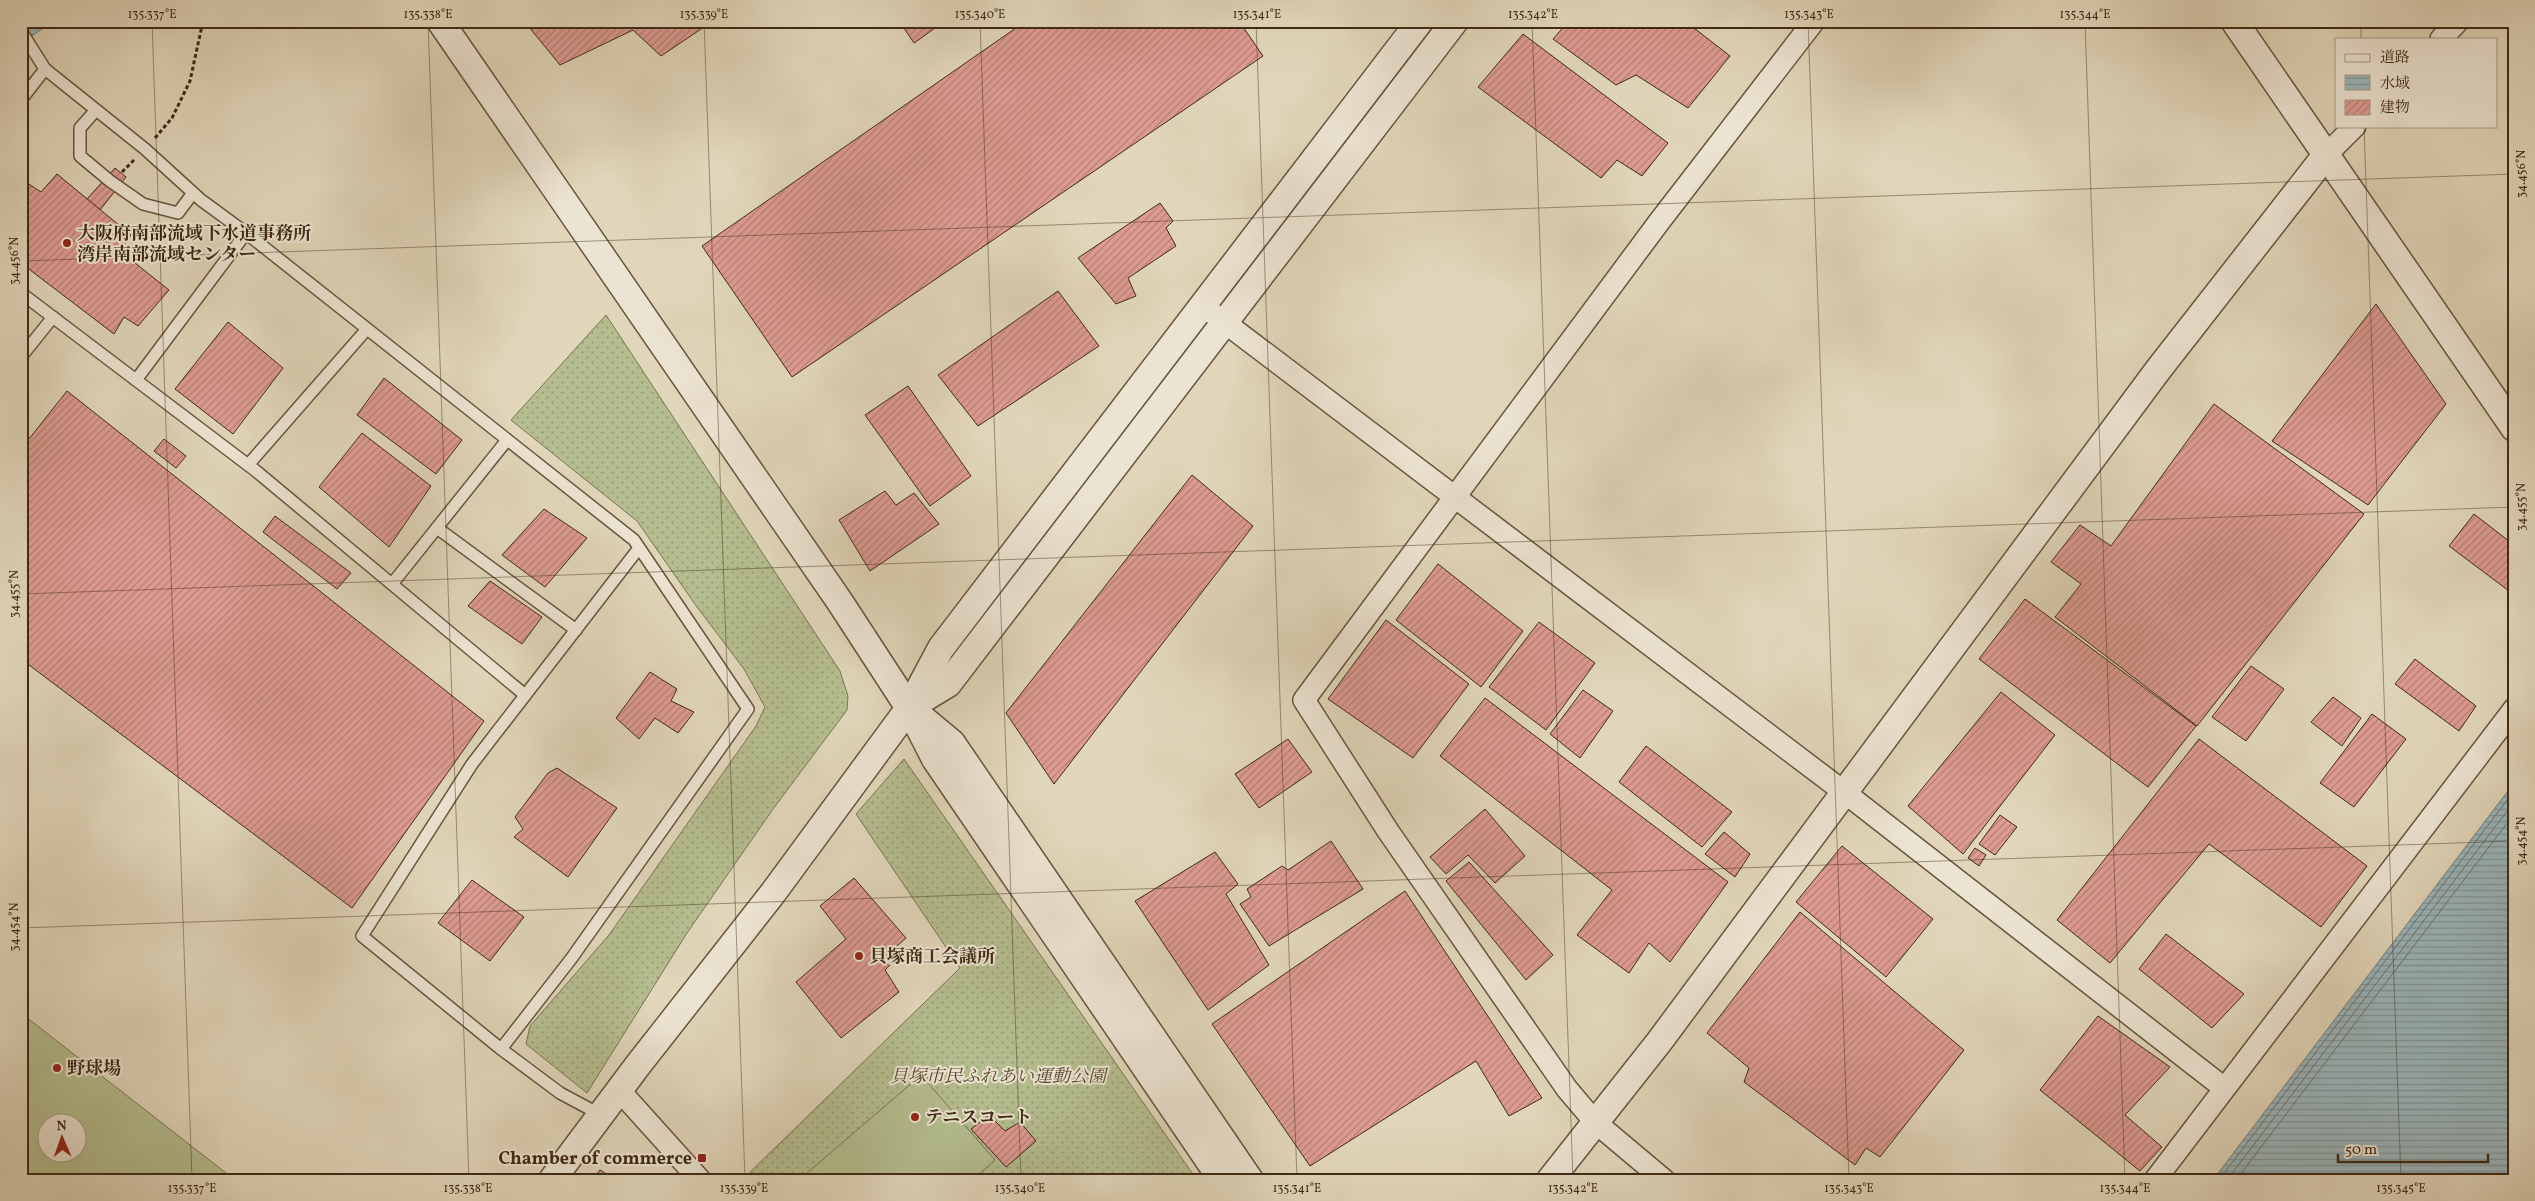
<svg xmlns="http://www.w3.org/2000/svg" width="2535" height="1201" viewBox="0 0 2535 1201" font-family="Vollkorn,'Noto Serif JP',serif">
	<defs>
		<pattern id="grass-dots" width="8" height="8" patternUnits="userSpaceOnUse" patternTransform="scale(1.25)"><rect width="8" height="8" fill="#b4bd8f"/><path d="M2 2h.1M6 6h.1" fill="none" stroke="#949a74" stroke-width="1.8" stroke-linecap="round"/></pattern>
		<pattern id="water-rules" width="6" height="5" patternUnits="userSpaceOnUse" patternTransform="scale(1.25)"><rect width="6" height="5" fill="#9ab6bc"/><path d="M0 2.5h6" fill="none" stroke="#7f9498"/></pattern>
		<pattern id="building-hatch" width="6" height="6" patternUnits="userSpaceOnUse" patternTransform="scale(1.25)"><rect width="6" height="6" fill="#de9b92"/><path d="M-1 1l2-2M0 6l6-6M5 7l2-2" fill="none" stroke="#b57f76"/></pattern>
	</defs>
	<rect width="100%" height="100%" fill="#e1d6ba"/>
	<filter id="stains"><feTurbulence type="fractalNoise" baseFrequency=".004" numOctaves="4"/><feColorMatrix values="0 0 0 0 .2 0 0 0 0 .09 0 0 0 0 .02 0 0 0 .5 -.17"/></filter>
	<radialGradient id="worn" r=".72"><stop offset=".6" stop-color="#630" stop-opacity="0"/><stop offset="1" stop-color="#630" stop-opacity=".3"/></radialGradient>
	<g fill="url(#grass-dots)" stroke="#7a7452">
		<polygon points="606,315 840,671 848,696 847,710 773,809 687,933 587,1093 526,1044 530,1026 609,935 756,726 765,707 744,669 697,607 637,521 511,420"/>
		<polygon points="904,759 1197,1180 742,1180 960,968 856,814"/>
	</g>
	<g fill="#b4bd8f" stroke="#7a7452" fill-rule="evenodd">
		<path d="M21,1013L235,1180H21ZM48,1124H78V1154H48Z"/>
		<polygon points="921,1075 995,1160 973,1180 799,1180"/>
	</g>
	<g fill="url(#water-rules)" stroke="#767e79">
		<polygon points="21,21 54,21 21,43"/>
		<polygon points="2514,783 2514,1180 2213,1180"/>
	</g>
	<g fill="none" stroke-linecap="round" stroke-linejoin="round">
		<g stroke="#6c7068" stroke-width="1">
			<polyline points="2219,1180 2514,791"/>
			<polyline points="2227,1180 2514,802"/>
			<polyline points="2236,1180 2514,814"/>
		</g>
	</g>
	<g fill="url(#building-hatch)" stroke="#3f2a15">
		<polygon points="524,21 713,21 661,56 633,30 560,65"/>
		<polygon points="899,21 945,21 914,43"/>
		<polygon points="1026,21 1239,21 1263,56 792,377 702,246"/>
		<polygon points="1569,21 1685,21 1730,56 1688,108 1636,75 1616,85 1553,39"/>
		<polygon points="1723,21 1739,21 1733,29"/>
		<polygon points="1523,34 1668,143 1642,176 1617,160 1601,178 1478,87"/>
		<polygon points="115,168 126,177 100,210 87,199"/>
		<polygon points="57,174 131,235 120,251 169,290 138,326 124,317 114,334 21,263 21,179 41,192"/>
		<polygon points="1160,203 1173,221 1166,228 1176,246 1128,278 1136,296 1116,304 1078,258"/>
		<polygon points="1058,291 1099,346 978,426 938,375"/>
		<polygon points="2376,304 2446,404 2368,505 2272,441"/>
		<polygon points="228,322 283,368 233,434 175,389"/>
		<polygon points="384,378 462,440 436,474 357,415"/>
		<polygon points="908,386 971,476 930,506 865,415"/>
		<polygon points="67,391 484,721 352,908 21,659 21,449"/>
		<polygon points="2214,404 2364,514 2197,726 2055,617 2081,584 2051,562 2080,525 2111,546"/>
		<polygon points="362,433 431,486 389,547 319,487"/>
		<polygon points="164,439 186,456 176,468 154,451"/>
		<polygon points="1192,475 1253,526 1054,784 1006,713"/>
		<polygon points="885,491 896,505 914,493 939,524 870,571 839,520"/>
		<polygon points="544,509 587,538 545,587 502,555"/>
		<polygon points="2474,514 2514,545 2513,594 2449,546"/>
		<polygon points="275,516 351,573 337,589 263,532"/>
		<polygon points="1438,564 1523,631 1481,687 1396,620"/>
		<polygon points="490,581 542,617 522,644 468,606"/>
		<polygon points="2025,599 2196,726 2148,787 1979,659"/>
		<polygon points="1386,620 1469,684 1413,758 1328,699"/>
		<polygon points="1539,622 1595,663 1546,730 1489,687"/>
		<polygon points="2415,659 2476,706 2459,731 2395,684"/>
		<polygon points="2251,666 2284,689 2246,741 2212,717"/>
		<polygon points="650,672 677,689 671,701 694,712 678,733 655,718 639,739 616,718"/>
		<polygon points="1583,690 1613,711 1580,758 1550,734"/>
		<polygon points="2001,692 2055,735 1963,854 1908,806"/>
		<polygon points="2333,697 2361,718 2342,746 2311,722"/>
		<polygon points="1485,698 1728,882 1670,962 1649,943 1629,973 1577,935 1612,890 1440,756"/>
		<polygon points="2372,714 2406,739 2354,807 2320,783"/>
		<polygon points="1288,739 1312,772 1259,808 1235,774"/>
		<polygon points="2199,739 2367,866 2321,927 2209,844 2110,963 2057,920"/>
		<polygon points="1646,746 1732,812 1702,847 1619,782"/>
		<polygon points="557,768 617,808 568,877 514,837 523,829 515,817 548,773"/>
		<polygon points="1485,809 1525,856 1495,883 1468,855 1446,874 1430,857"/>
		<polygon points="2000,815 2017,827 1995,855 1979,844"/>
		<polygon points="1724,832 1750,854 1735,877 1705,854"/>
		<polygon points="1331,841 1363,889 1269,946 1240,904 1251,897 1247,889 1282,866 1288,870"/>
		<polygon points="1842,846 1933,919 1886,977 1796,902"/>
		<polygon points="1975,848 1986,855 1979,866 1968,858"/>
		<polygon points="1215,852 1238,884 1226,894 1269,965 1208,1010 1135,901"/>
		<polygon points="1469,862 1553,955 1526,980 1446,881"/>
		<polygon points="854,878 906,938 890,952 895,960 885,970 899,992 841,1038 796,982 846,939 820,906"/>
		<polygon points="472,880 524,917 490,961 438,923"/>
		<polygon points="1405,891 1542,1098 1509,1116 1476,1061 1310,1166 1212,1024"/>
		<polygon points="1800,912 1964,1050 1880,1157 1866,1148 1855,1165 1744,1082 1749,1068 1707,1033"/>
		<polygon points="2166,934 2244,994 2212,1028 2139,969"/>
		<polygon points="2098,1016 2170,1067 2125,1115 2162,1147 2140,1171 2040,1090"/>
		<polygon points="989,1115 1005,1131 1020,1122 1036,1141 1006,1167 971,1129"/>
		<polygon points="600,1170 616,1180 592,1180"/>
	</g>
	<g fill="none" stroke-linecap="round" stroke-linejoin="round">
		<g stroke="#68553e" stroke-width="14">
			<g id="service">
				<polyline points="21,31 45,69 21,100"/>
				<polyline points="45,69 145,149 201,200 246,233"/>
				<polyline points="96,110 80,128 80,156 110,181 143,204 178,213 193,193"/>
				<polyline points="21,293 256,471 525,695"/>
				<polyline points="21,357 53,317"/>
				<polyline points="136,380 246,233 634,540 748,709 571,959 501,1049 560,1093 601,1115"/>
				<polyline points="248,465 367,329"/>
				<polyline points="437,528 576,630"/>
				<polyline points="392,584 507,440"/>
				<polyline points="501,1049 362,936 472,764 639,548"/>
			</g>
		</g>
		<g stroke="#68553e" stroke-width="24">
			<g id="minor">
				<polyline points="2441,39 2458,21"/>
				<polyline points="2326,155 2355,126"/>
				<polyline points="1203,306 1844,792 2224,1088"/>
				<polyline points="619,1090 700,1180"/>
				<polyline points="1664,1180 1595,1122 1567,1089 1388,831 1304,700 1659,222 1814,21"/>
				<polyline points="2155,1180 2514,709"/>
			</g>
		</g>
		<g stroke="#68553e" stroke-width="29">
			<g id="tertiary">
				<polyline points="440,21 840,602 909,708 935,759 1222,1180"/>
				<polyline points="2234,21 2514,428"/>
				<polyline points="910,707 948,684 1455,21"/>
				<polyline points="916,713 952,743 1250,1180"/>
				<polyline points="552,1180 638,1065 773,893 909,708 941,648 1420,21"/>
				<polyline points="1550,1180 1659,1042 2158,370 2326,155"/>
			</g>
		</g>
		<g stroke="#3f2a15" stroke-width="3" stroke-dasharray="4 2.5" stroke-linecap="butt">
			<polyline points="155,138 172,118 190,81 203,21"/>
			<polyline points="122,172 135,159"/>
		</g>
		<use href="#service" stroke="#ece4d2" stroke-width="11"/>
		<use href="#minor" stroke="#ece4d2" stroke-width="21"/>
		<use href="#tertiary" stroke="#ece4d2" stroke-width="26"/>
	</g>
	<path fill="none" stroke="#3f2a15" stroke-width="1" stroke-opacity="0.45" d="M152,21L192,1180M428,21L469,1180M704,21L745,1180M980,21L1021,1180M1256,21L1297,1180M1532,21L1573,1180M1808,21L1849,1180M2085,21L2125,1180M2361,21V39M2364,126L2401,1180M21,261L2514,174M21,594L2514,507M21,928L2514,841M2343,1180L2514,1174"/>
	<g fill="#8f2418" stroke="#ece4d2" stroke-width="2">
		<circle cx="67" cy="243" r="5"/>
		<circle cx="859" cy="956" r="5"/>
		<circle cx="57" cy="1068" r="5"/>
		<circle cx="915" cy="1117" r="5"/>
		<rect x="697" y="1153" width="10" height="10" rx="2.5"/>
	</g>
	<g text-anchor="middle" stroke-width="4" stroke-linejoin="round" paint-order="stroke">
		<g font-size="18" font-weight="bold" fill="#3f2a15" stroke="#ece4d2" text-anchor="start">
			<text x="77" y="239">大阪府南部流域下水道事務所<tspan x="77" dy="21">湾岸南部流域センター</tspan></text>
			<text x="869" y="962">貝塚商工会議所</text>
			<text x="67" y="1074">野球場</text>
			<text x="925" y="1123">テニスコート</text>
			<text x="692" y="1164" text-anchor="end">Chamber of commerce</text>
		</g>
		<g font-size="18" font-style="italic" fill="#56472d" stroke="#ece4d2">
			<text x="998" y="1082">貝塚市民ふれあい運動公園</text>
		</g>
	</g>
	<rect width="2535" height="1201" fill="none" stroke="#e1d6ba" stroke-width="55"/>
	<rect x="2335" y="38" width="162" height="90" fill="#ece4d2" stroke="#a79a86"/>
	<rect x="2345" y="54" width="25" height="8" fill="#ece4d2" stroke="#a79a86"/>
	<text x="2380" y="62" font-size="15" fill="#3f2a15">道路</text>
	<rect x="2345" y="75" width="25" height="15" fill="url(#water-rules)" stroke="#a79a86"/>
	<text x="2380" y="88" font-size="15" fill="#3f2a15">水域</text>
	<rect x="2345" y="100" width="25" height="15" fill="url(#building-hatch)" stroke="#a79a86"/>
	<text x="2380" y="112" font-size="15" fill="#3f2a15">建物</text>
	<g transform="translate(62 1138) rotate(358)"><circle r="24" fill="#ece4d2" stroke="#a79a86"/>
	<path d="M0-4L9 19L0 12L-9 19Z" fill="#8f2418"/>
	<text y="-8" font-size="14" font-weight="bold" text-anchor="middle" fill="#3f2a15">N</text>
	</g>
	<path d="M2338 1154v8h150v-8" fill="none" stroke="#3f2a15" stroke-width="2.5"/>
	<text x="2345" y="1154" font-size="15" fill="#3f2a15" stroke="#ece4d2" stroke-width="4" paint-order="stroke">50 m</text>
	<rect x="28" y="28" width="2480" height="1146" fill="none" stroke="#3f2a15" stroke-width="2"/>
	<g font-size="12" text-anchor="middle" fill="#3f2a15">
		<text x="152" y="18">135.337°E</text>
		<text x="428" y="18">135.338°E</text>
		<text x="704" y="18">135.339°E</text>
		<text x="980" y="18">135.340°E</text>
		<text x="1257" y="18">135.341°E</text>
		<text x="1533" y="18">135.342°E</text>
		<text x="1809" y="18">135.343°E</text>
		<text x="2085" y="18">135.344°E</text>
		<text transform="translate(2521 174) rotate(-90)" y="4">34.456°N</text>
		<text transform="translate(14 261) rotate(-90)" y="4">34.456°N</text>
		<text transform="translate(2521 507) rotate(-90)" y="4">34.455°N</text>
		<text transform="translate(14 594) rotate(-90)" y="4">34.455°N</text>
		<text transform="translate(2521 841) rotate(-90)" y="4">34.454°N</text>
		<text transform="translate(14 927) rotate(-90)" y="4">34.454°N</text>
		<text x="192" y="1192">135.337°E</text>
		<text x="468" y="1192">135.338°E</text>
		<text x="744" y="1192">135.339°E</text>
		<text x="1020" y="1192">135.340°E</text>
		<text x="1297" y="1192">135.341°E</text>
		<text x="1573" y="1192">135.342°E</text>
		<text x="1849" y="1192">135.343°E</text>
		<text x="2125" y="1192">135.344°E</text>
		<text x="2401" y="1192">135.345°E</text>
	</g>
	<rect width="100%" height="100%" filter="url(#stains)"/>
	<rect width="100%" height="100%" fill="url(#worn)"/>
</svg>
